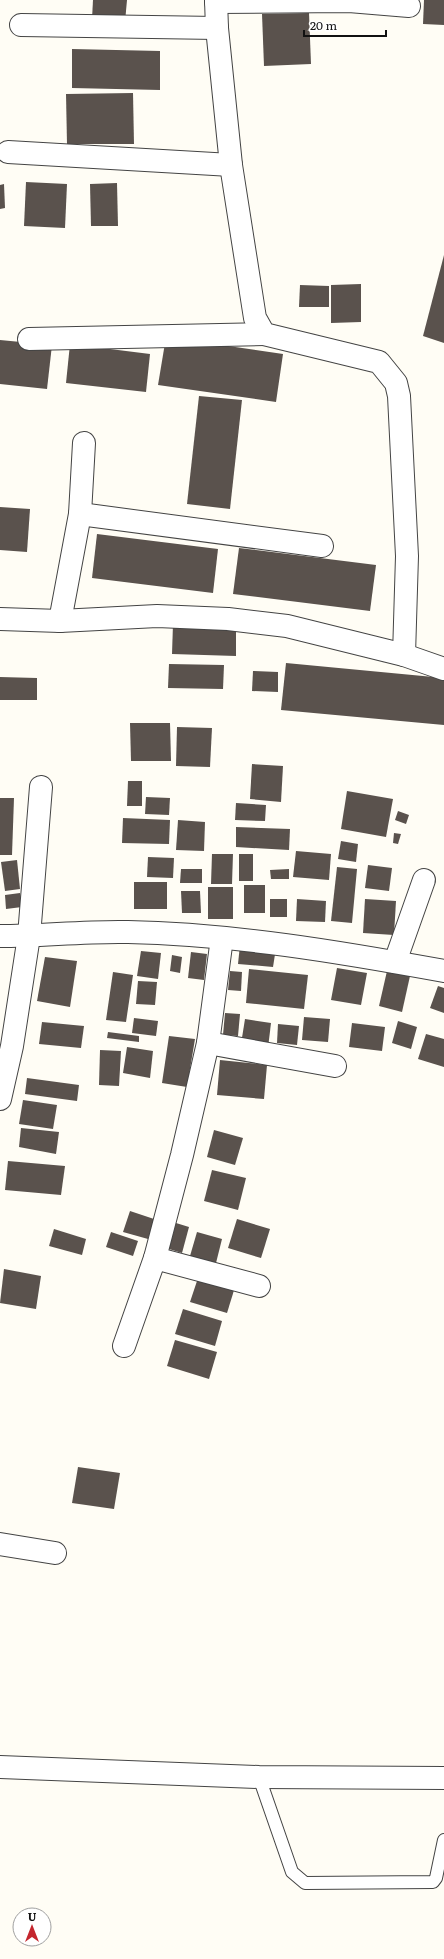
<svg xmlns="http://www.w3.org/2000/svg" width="444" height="1959" viewBox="0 0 444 1959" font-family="Literata,serif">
	<rect width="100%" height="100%" fill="#fffdf5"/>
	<g fill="#5a524d">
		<polygon points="93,0 127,0 125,22 92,19"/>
		<polygon points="424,0 444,0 444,25 423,24"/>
		<polygon points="309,13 311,64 264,66 262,14"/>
		<polygon points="72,49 160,51 160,90 72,88"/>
		<polygon points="133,93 134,144 67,144 66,94"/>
		<polygon points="26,182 67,184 65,228 24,226"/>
		<polygon points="117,183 118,226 91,226 90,184"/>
		<polygon points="4,184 5,208 0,209 0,185"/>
		<polygon points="444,255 444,343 423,336"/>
		<polygon points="361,284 361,322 331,323 331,285"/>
		<polygon points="300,285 329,286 329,307 299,307"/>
		<polygon points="166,337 283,354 276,402 158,385"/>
		<polygon points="0,340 52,345 47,389 0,384"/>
		<polygon points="70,344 150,354 146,392 66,383"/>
		<polygon points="199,396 242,400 230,509 187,504"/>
		<polygon points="0,507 30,509 27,552 0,550"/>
		<polygon points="97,534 218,549 213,593 92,578"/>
		<polygon points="239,548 376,565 370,611 233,594"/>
		<polygon points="173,624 236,626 236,656 172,654"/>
		<polygon points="286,663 444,678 444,725 281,710"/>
		<polygon points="169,664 224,665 223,689 168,688"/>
		<polygon points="253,671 278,672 278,692 252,691"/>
		<polygon points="0,677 37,678 37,700 0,700"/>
		<polygon points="130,723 170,723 171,761 131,761"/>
		<polygon points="177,727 212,728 210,767 176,766"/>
		<polygon points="252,764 283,766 281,802 250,799"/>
		<polygon points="128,781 142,781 142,806 127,806"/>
		<polygon points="347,791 393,799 386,837 341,829"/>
		<polygon points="146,797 170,798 169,815 145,814"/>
		<polygon points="0,798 14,798 12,855 0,855"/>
		<polygon points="236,803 266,805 265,821 235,820"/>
		<polygon points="398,811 409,815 406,824 395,820"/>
		<polygon points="123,818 170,820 169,844 122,843"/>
		<polygon points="178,820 205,822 204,851 176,850"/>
		<polygon points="236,827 290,829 289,850 236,847"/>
		<polygon points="394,833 401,834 398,844 393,843"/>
		<polygon points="341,841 358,844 356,862 338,859"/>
		<polygon points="296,851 331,854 329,880 293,877"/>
		<polygon points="212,854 233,854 232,884 211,884"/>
		<rect x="239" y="854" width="14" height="27"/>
		<polygon points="148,857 174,858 173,878 147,877"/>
		<polygon points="17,860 20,889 5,891 1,862"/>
		<polygon points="368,865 392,868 389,891 365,888"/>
		<polygon points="337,867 357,869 352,923 331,921"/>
		<polygon points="181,869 202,869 202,883 180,883"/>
		<polygon points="289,869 289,879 271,879 270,870"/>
		<rect x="134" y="882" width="33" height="27"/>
		<rect x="244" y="885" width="21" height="28"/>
		<rect x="208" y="887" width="25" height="32"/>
		<polygon points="181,891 200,891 201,913 182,913"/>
		<polygon points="20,893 22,907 6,909 5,895"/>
		<rect x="270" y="899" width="17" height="18"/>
		<polygon points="297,899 326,901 325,922 296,921"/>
		<polygon points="365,899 396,901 394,935 363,933"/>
		<polygon points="240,945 276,948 273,967 238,964"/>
		<polygon points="141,951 161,953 158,979 137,976"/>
		<polygon points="191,952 207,954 204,980 188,978"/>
		<polygon points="172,955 182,957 180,973 170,971"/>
		<polygon points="45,957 77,961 70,1007 37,1001"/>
		<polygon points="337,968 367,973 361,1005 331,1000"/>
		<polygon points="249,969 308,975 304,1009 246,1003"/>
		<polygon points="230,971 242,972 241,991 228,990"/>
		<polygon points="387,971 410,976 402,1012 379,1006"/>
		<polygon points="113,972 133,975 126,1022 106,1020"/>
		<polygon points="138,981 157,982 155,1005 136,1004"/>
		<polygon points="438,986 444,988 444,1013 430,1008"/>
		<polygon points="225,1013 240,1014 238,1036 223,1035"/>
		<polygon points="304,1017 330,1019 328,1042 302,1040"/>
		<polygon points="134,1018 158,1021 156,1036 132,1033"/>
		<polygon points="245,1019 271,1023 268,1048 241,1044"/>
		<polygon points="398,1021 417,1027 411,1049 392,1043"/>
		<polygon points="42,1022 84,1026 81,1048 39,1044"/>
		<polygon points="352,1023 385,1027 382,1051 349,1047"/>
		<polygon points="278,1024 299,1026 297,1045 277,1043"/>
		<polygon points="108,1032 139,1036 139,1042 107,1038"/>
		<polygon points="426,1034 444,1039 444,1067 418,1059"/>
		<polygon points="169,1036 195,1039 187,1087 162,1083"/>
		<polygon points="127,1047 153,1051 150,1078 123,1073"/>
		<polygon points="100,1050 121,1051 119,1086 99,1085"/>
		<polygon points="220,1060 267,1065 264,1099 217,1095"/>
		<polygon points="27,1078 79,1085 77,1101 25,1094"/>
		<polygon points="23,1100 57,1105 53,1129 19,1124"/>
		<polygon points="21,1128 59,1132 56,1154 19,1147"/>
		<polygon points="214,1130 243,1138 235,1165 207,1157"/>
		<polygon points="8,1161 65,1166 61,1195 5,1190"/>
		<polygon points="212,1170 246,1178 238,1210 204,1201"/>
		<polygon points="130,1211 154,1219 148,1239 123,1232"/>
		<polygon points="237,1219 270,1229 261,1258 228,1248"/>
		<polygon points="176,1223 189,1227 182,1253 169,1249"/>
		<polygon points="54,1229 86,1239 82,1255 49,1246"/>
		<polygon points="111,1232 138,1241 133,1256 106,1247"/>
		<polygon points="197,1232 222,1239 216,1263 190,1256"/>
		<polygon points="4,1269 41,1276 36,1309 0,1303"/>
		<polygon points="199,1275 235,1287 227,1313 190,1302"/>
		<polygon points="183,1309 222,1321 215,1346 175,1334"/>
		<polygon points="175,1340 217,1352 209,1379 167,1366"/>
		<polygon points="78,1467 120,1473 114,1509 72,1503"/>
	</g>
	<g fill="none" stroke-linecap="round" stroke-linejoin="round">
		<g stroke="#444" stroke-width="14">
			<polyline id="service" points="259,1777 292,1872 305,1883 433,1882 436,1878 444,1840"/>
		</g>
		<g stroke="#444" stroke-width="24">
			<g id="minor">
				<polyline points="216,2 349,1 409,6"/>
				<polyline points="21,25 217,28"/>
				<polyline points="8,152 231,165"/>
				<polyline points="29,339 264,334"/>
				<polyline points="80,514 322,546"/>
				<polyline points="0,619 60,621 157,616 228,619 287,626 404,655 407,556 399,396 396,383 379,362 264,334 255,318 231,165 217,28 216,0"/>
				<polyline points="60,621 80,514 84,443"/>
				<polyline points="404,655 444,669"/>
				<path d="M0,936C42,936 85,931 128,932C233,934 340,952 444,971"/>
				<polyline points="395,962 424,880"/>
				<polyline points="208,1043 335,1066"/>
				<polyline points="0,1099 12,1046 29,936 41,787"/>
				<polyline points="155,1258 259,1286"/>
				<polyline points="124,1346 155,1258 182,1155 208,1043 222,938"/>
				<polyline points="0,1544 55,1553"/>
				<polyline points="0,1767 259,1777 444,1778"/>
			</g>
		</g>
		<use href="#service" stroke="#fff" stroke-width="12"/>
		<use href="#minor" stroke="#fff" stroke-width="22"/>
	</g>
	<g transform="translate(32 1927)"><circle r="19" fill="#ffffff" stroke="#a0a0a0"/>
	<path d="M0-3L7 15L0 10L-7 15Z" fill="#c4262e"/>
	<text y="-6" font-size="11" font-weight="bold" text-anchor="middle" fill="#111111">U</text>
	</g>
	<path d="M304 30v6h82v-6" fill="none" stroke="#111111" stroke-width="2"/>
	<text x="310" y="30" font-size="12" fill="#111111" stroke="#ffffff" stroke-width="3" paint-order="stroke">20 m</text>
</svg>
